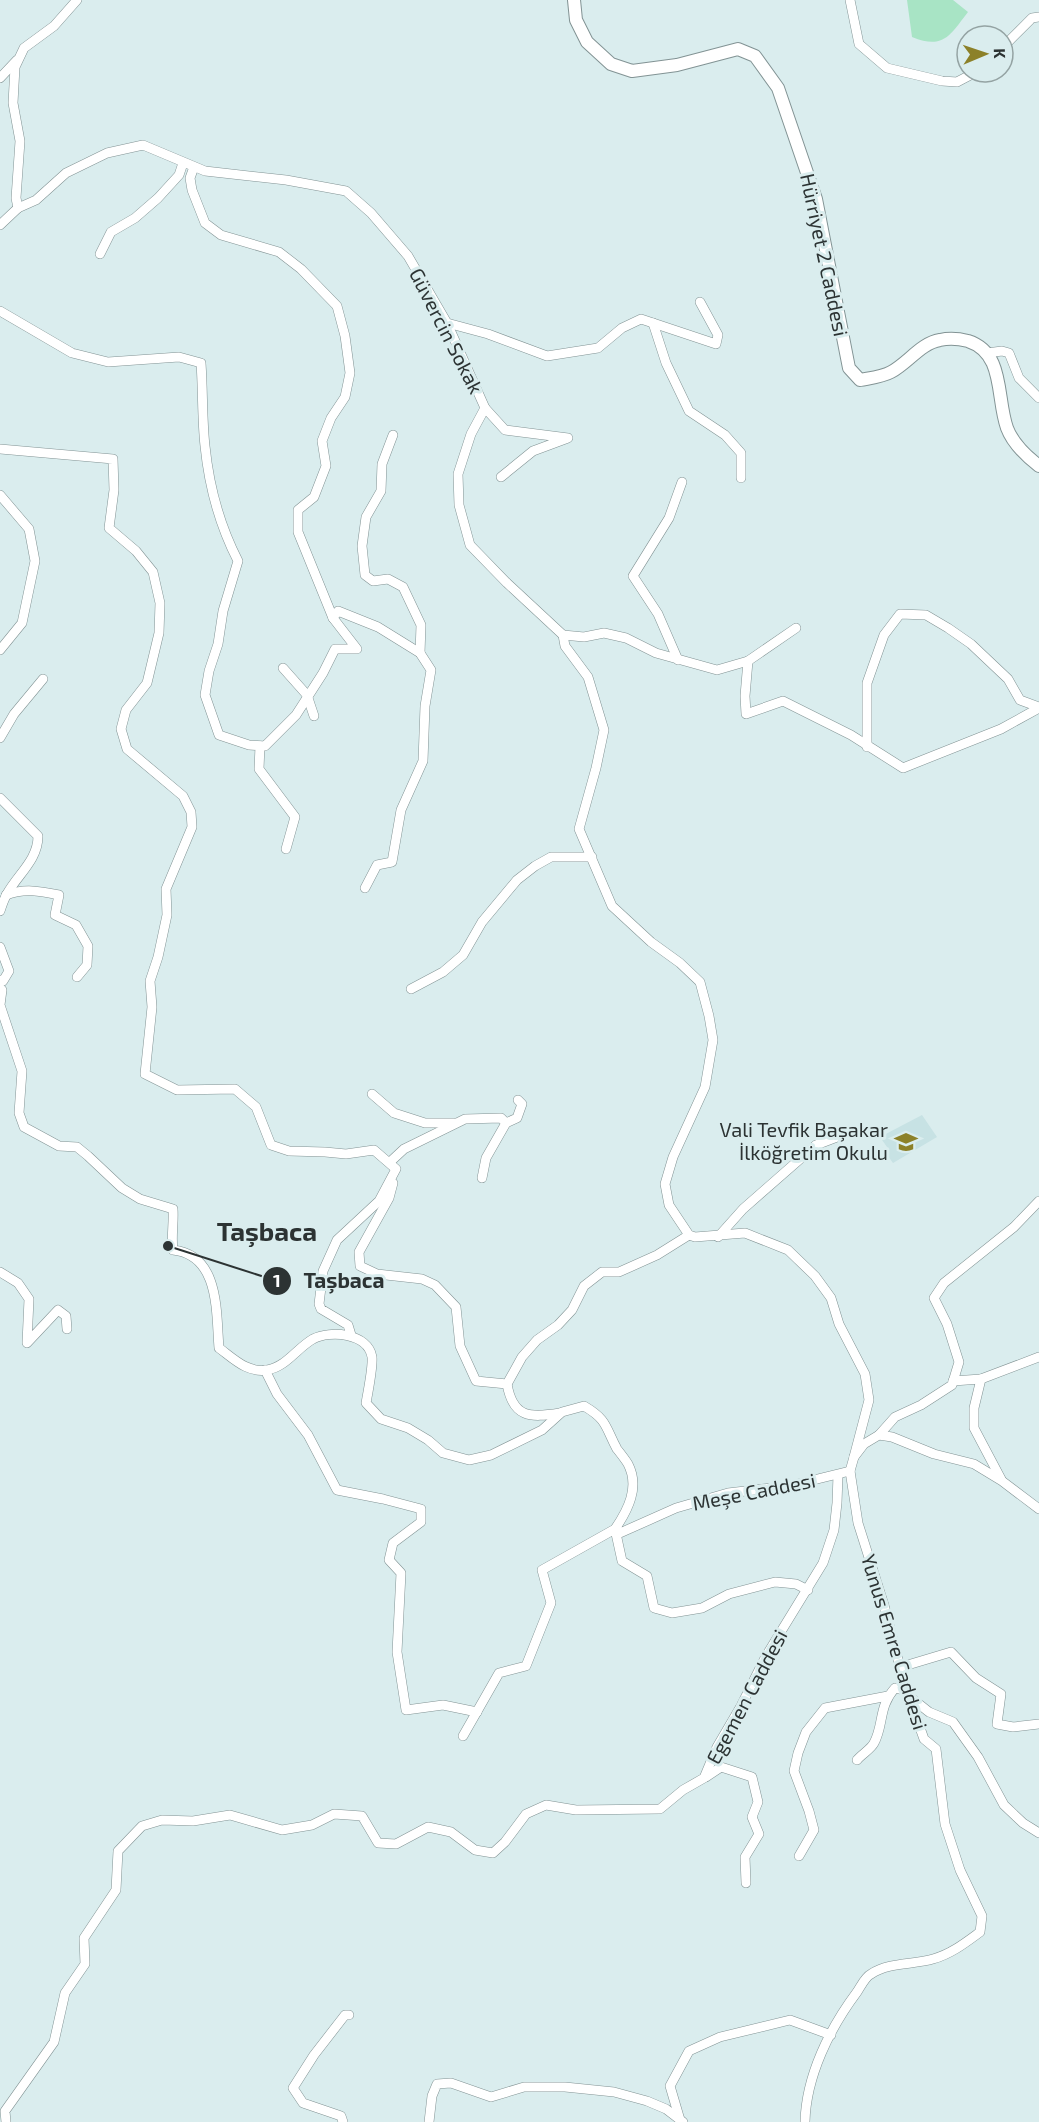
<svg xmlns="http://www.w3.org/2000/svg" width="1039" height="2122" viewBox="0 0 1039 2122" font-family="'Exo 2',sans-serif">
	<rect width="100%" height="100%" fill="#daedee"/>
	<polygon fill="#c7e2e4" points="922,1115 937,1137 893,1163 882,1148 887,1147 880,1137"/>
	<path fill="#a8e4c5" d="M907,0H953L968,12C950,35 944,50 912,37Z"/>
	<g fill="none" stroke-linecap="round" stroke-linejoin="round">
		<g stroke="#829394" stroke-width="10">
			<g id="minor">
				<polyline points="77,0 54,26 24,48 15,67 13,103 20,141 16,198 18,208 36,200 66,173 107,153 143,145 205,171 286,180 346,191 371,213 408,256 447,323 485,408 471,434 458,474 459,505 470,545 507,583 563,635 565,646 588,677 604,730 596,768 579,829 612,906 651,942 680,963 700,982 709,1016 713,1040 705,1087 673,1157 665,1184 669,1205 689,1235 695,1237 745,1233 788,1250 815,1276 831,1298 839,1324 865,1374 869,1400 854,1457"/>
				<polyline points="850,0 859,44 887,68 942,81 957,82 976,72"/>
				<polyline points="1003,47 1032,18 1039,17"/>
				<polyline points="0,78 17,60"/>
				<polyline points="194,167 190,178 192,190 205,223 221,235 279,252 301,269 337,306 345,336 350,373 345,397 331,418 322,441 326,466 314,497 298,510 298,532 333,618"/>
				<polyline points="0,225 18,208"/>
				<polyline points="100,254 111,232 135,218 158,198 179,175 183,163"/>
				<path d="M0,311L72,353L108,362L179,357L201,363C203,391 202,419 205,446C209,486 220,526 238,561L223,611L218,644L209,671L205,695L219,735L249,745L265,746L296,715L323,673L335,649H357L333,618L338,611L378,627L420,653L431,670L425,706L423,761L401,810L392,862L377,865L365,888"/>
				<polyline points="447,323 488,334 547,356 598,348 622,328 641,319 716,344 718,335 700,302"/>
				<polyline points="653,323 666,363 689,411 725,435 741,453 741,478"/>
				<polyline points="987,353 1002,351 1009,353 1019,378 1039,398"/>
				<polyline points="485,408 505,430 568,438 533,451 501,477"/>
				<polyline points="393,435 382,464 381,491 366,517 362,546 365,575 373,581 388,579 403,587 421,625 420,653"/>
				<polyline points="0,449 113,459 114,490 109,528 136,551 153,572 160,603 159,633 147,683 126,710 121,729 127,749 183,796 191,812 192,827 166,889 167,915 158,957 150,981 152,1007 145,1074 177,1090 235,1089 256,1107 271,1145 289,1151 325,1152 346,1154 374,1150 396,1169 379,1201 337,1240 323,1271 319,1304 321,1309 348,1325 351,1335"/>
				<polyline points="0,495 29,529 35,561 22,623 0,650"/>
				<polyline points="563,635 584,637 604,633 626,638 656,653 717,670 748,661 745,696 746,714 783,701 851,735 903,768 1001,729 1039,708"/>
				<polyline points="678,660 658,614 633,576 669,518 682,482"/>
				<polyline points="748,661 796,628"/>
				<polyline points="283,668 307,695 314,716"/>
				<polyline points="0,738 14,714 43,679"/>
				<polyline points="260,746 259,769 295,817 286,849"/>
				<polyline points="867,747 867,683 884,635 900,614 926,615 948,628 971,644 1008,679 1020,700 1039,707"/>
				<path d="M0,798L38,836C38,860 18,874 7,894C4,899 2,905 0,911"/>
				<path d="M6,895C24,888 40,891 59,895L55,915L76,925L88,946L87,965L77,977"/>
				<polyline points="0,947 9,971 3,981 0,980"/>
				<path d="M0,988L2,990L0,1005L22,1071L19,1113L24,1127L59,1146L77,1147L88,1156L122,1188L140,1199L173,1209C174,1223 171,1236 173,1250C220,1255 216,1312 219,1348C234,1359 247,1373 267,1370C286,1367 297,1348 313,1339C330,1330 368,1333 372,1357C373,1367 368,1392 366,1403L381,1419L408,1428L428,1440L443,1453L469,1460L491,1455L542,1430L562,1412L584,1406C608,1420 605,1427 617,1449C621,1454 625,1459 628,1464C640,1487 628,1510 615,1529L620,1533L676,1508L728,1493L789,1486L850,1471"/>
				<polyline points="411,989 443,972 463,955 482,922 517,880 535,866 551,857 592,857"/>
				<polyline points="372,1094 394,1113 425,1123 454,1123"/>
				<polyline points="506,1123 517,1118 522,1104 518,1100"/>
				<polyline points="390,1162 404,1149 465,1119 501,1118 506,1123 486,1158 482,1178"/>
				<polyline points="393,1183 389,1198 359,1252 360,1266 377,1274 422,1279 435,1285 456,1307 460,1346 476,1381 507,1384 522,1357 537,1340 558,1325 572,1310 584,1286 602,1272 619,1272 657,1255 689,1235"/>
				<polyline points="718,1237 743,1209 816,1145 837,1137"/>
				<polyline points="0,1272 18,1283 29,1299 27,1343 58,1310 66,1316 67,1329"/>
				<polyline points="265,1370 277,1394 308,1435 337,1490 383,1499 421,1509 421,1522 393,1543 389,1560 401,1573 397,1652 406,1710 443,1705 477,1712"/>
				<polyline points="953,1381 981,1379"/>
				<path d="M507,1384C513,1418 530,1418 560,1413"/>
				<polyline points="879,1435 895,1417 921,1405 952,1385 959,1362 947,1324 934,1298 944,1283 1014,1227 1039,1201"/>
				<polyline points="1001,1479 974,1428 974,1408 981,1379 1039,1357"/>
				<polyline points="901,1667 951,1652 976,1678 1001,1694 997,1724 1013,1727 1039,1724"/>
				<polyline points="910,1697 929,1712 953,1722 978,1757 1004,1805 1023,1823 1039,1833"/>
				<polyline points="463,1736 499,1673 526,1666 551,1603 542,1570 615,1529 622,1561 647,1576 654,1608 672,1613 702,1608 729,1594 775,1582 796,1584 808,1590"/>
				<path d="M857,1760C862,1754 871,1749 874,1743C884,1725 878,1707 895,1688L907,1691"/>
				<polyline points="706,1777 721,1767 752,1777 758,1802 752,1817 759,1834 745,1857 746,1883"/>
				<polyline points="799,1856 814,1830 809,1811 794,1771 798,1753 806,1732 825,1708 888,1696"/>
				<polyline points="680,2120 670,2086 689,2051 720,2037 790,2020 831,2035"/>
				<polyline points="6,2122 5,2111 54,2042 65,1993 85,1964 84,1938 116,1890 118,1851 142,1826 162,1820 193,1821 230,1815 282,1830 312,1825 334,1814 362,1816 378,1843 396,1844 428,1827 451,1832 475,1850 493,1853 505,1842 526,1814 546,1805 576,1810 660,1809 683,1790 704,1778 717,1747 741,1706 766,1656 823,1563 834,1530 837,1503 838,1475"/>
				<polyline points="343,2122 341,2116 303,2103 293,2088 314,2055 345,2015 349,2015"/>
				<polyline points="429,2122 432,2096 437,2084 451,2083 491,2097 524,2087 565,2087 614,2092 647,2101 666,2109 683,2122"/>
				<path d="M805,2122C806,2076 830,2028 857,1992C861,1986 865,1977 871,1974C889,1962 913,1965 933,1959C951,1954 965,1943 980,1932L982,1916L960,1870L945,1824L936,1749L924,1739L904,1683L884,1605L858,1523L850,1471L854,1457L864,1444L879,1435L892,1437L934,1454L974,1464L1002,1481L1039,1509"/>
			</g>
		</g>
		<g stroke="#829394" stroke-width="14">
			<path id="tertiary" d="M574,0L576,20L587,42L611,64L632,71L677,65L738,49L755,56L778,88L816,199L849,368L860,380C870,378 882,377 891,372C908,363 921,343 940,340C949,338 960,339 968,341C1005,353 996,397 1007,428C1013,444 1026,456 1039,466"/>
		</g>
		<use href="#minor" stroke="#fff" stroke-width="9"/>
		<use href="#tertiary" stroke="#fff" stroke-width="12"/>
	</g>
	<defs>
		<g id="school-bare" transform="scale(1.8)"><path d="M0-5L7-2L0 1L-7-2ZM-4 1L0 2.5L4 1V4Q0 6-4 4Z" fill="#8c8129" stroke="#daedee" stroke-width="2.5" paint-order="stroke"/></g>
	</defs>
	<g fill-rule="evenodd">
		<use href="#school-bare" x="906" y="1142"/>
	</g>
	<g text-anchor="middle" stroke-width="6" stroke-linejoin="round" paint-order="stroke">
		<g font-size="20" fill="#2c3333" stroke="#daedee">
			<text transform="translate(824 255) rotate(78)" y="7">Hürriyet 2 Caddesi</text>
			<text transform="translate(446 331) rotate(63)" y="7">Güvercin Sokak</text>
			<text transform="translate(754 1492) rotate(-11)" y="7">Meşe Caddesi</text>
			<text transform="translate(894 1642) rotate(73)" y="7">Yunus Emre Caddesi</text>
			<text transform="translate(747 1697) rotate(-62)" y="7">Egemen Caddesi</text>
		</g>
		<g font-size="20" fill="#2c3333" stroke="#daedee" text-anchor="end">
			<text x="888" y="1137">Vali Tevfik Başakar<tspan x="888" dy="23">İlköğretim Okulu</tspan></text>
		</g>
		<g font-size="26" font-weight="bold" fill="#2c3333" stroke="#daedee">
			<text x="267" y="1241">Taşbaca</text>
		</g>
	</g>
	<path fill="none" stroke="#2c3333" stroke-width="2" d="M168 1246L277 1281"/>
	<g fill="#2c3333" stroke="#daedee" stroke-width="2">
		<circle cx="168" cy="1246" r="6"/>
		<circle cx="277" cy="1281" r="15"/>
	</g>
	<g font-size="18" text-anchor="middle" font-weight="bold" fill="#fff">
		<text x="277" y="1287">1</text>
	</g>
	<g font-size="21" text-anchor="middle" font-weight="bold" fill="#2c3333" stroke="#daedee" stroke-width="6" stroke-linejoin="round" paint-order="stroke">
		<text x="344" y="1288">Taşbaca</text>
	</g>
	<g transform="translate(985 54) rotate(88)"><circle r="28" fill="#daedee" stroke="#94a3a3" stroke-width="1.5"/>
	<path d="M0-4.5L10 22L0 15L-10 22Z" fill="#8c8129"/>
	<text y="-9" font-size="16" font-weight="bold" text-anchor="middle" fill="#2c3333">K</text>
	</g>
</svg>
